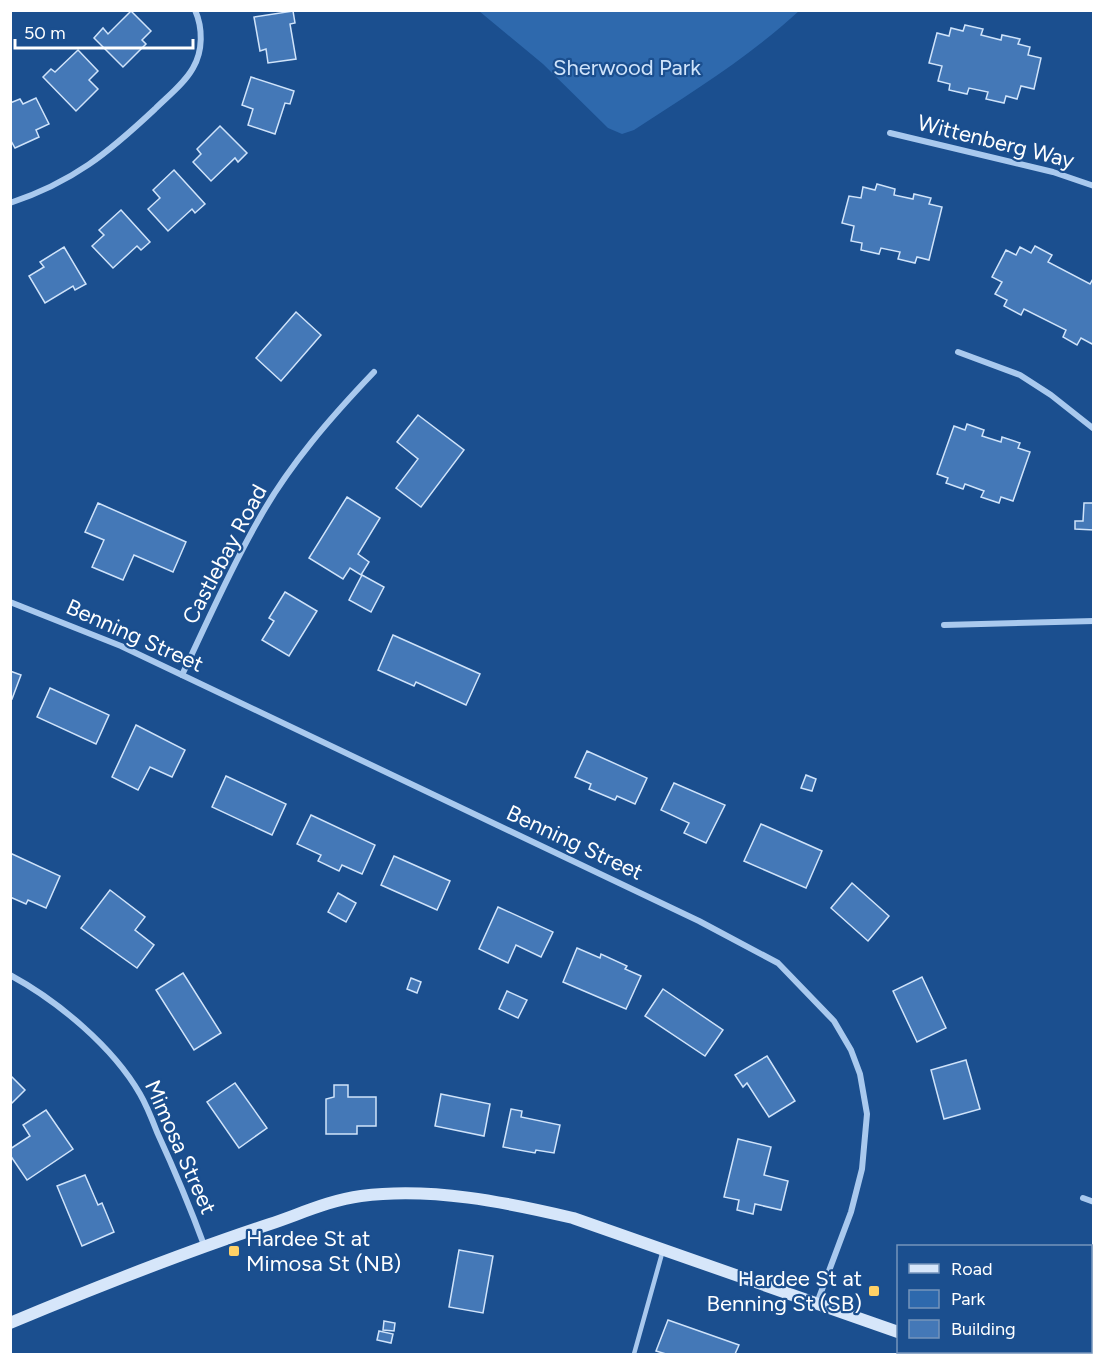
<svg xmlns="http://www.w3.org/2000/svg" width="1104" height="1365" viewBox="0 0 1104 1365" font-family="Figtree,sans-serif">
	<rect width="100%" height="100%" fill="#1b4f8f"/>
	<path fill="#2e69ad" d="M479,11H799C749,57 691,93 634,130L622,134L608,128L543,64Z"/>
	<g fill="#4478b7" stroke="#cfe3fa" stroke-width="1.5">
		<polygon points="131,11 151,31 142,40 146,44 123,67 94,38 103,28 108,34"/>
		<polygon points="293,11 295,23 290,24 296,59 268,63 266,49 260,51 254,17"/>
		<polygon points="965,25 983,29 981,35 1001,40 1002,35 1020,39 1018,44 1030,47 1028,55 1041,58 1034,89 1021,86 1017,99 1006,96 1004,103 986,99 988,92 969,88 967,94 949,90 950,84 938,81 942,66 929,63 937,33 949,36 951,28 963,31"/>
		<polygon points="78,50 98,71 89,80 98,89 76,111 43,77 51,69 55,72"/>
		<polygon points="251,77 294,91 290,104 285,103 275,134 248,125 253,109 242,105"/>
		<polygon points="36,98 49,124 36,130 39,137 15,148 10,139 10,103 20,99 23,104"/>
		<polygon points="220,126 247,153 238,162 235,158 211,181 193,162 201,154 197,149"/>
		<polygon points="174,170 205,204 195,213 192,209 168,231 148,209 160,198 153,190"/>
		<polygon points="877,184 895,189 894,195 913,199 914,194 931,198 929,204 942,207 929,260 917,257 915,263 898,259 900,252 881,248 879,254 861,250 862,243 851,241 854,226 842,223 849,196 861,198 863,187 875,190"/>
		<polygon points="121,210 150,242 141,250 137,246 113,268 92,246 104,235 99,230"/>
		<polygon points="1035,246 1052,255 1048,262 1090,284 1094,277 1094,341 1092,344 1081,338 1077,345 1063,337 1066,330 1024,309 1021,315 1004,306 1007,300 995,294 1002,282 992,277 1006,250 1016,255 1020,247 1031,253"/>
		<polygon points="64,247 86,284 75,290 73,286 45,303 29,276 44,267 40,262"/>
		<polygon points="296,312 321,335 281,381 256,358"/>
		<polygon points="418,415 464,450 421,507 396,488 418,459 397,442"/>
		<polygon points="967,424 984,430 982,436 1001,442 1002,437 1020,443 1018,448 1030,452 1013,501 1001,497 999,503 981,497 984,491 965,484 963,489 946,483 948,478 937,474 954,426 965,430"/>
		<polygon points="347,497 380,518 358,554 369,562 361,575 350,568 343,579 309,558"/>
		<polygon points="98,503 186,542 173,572 134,555 123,580 92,567 104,540 85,532"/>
		<polygon points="1084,503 1094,503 1094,530 1075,529 1075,521 1083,521"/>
		<polygon points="362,575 384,587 371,612 349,600"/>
		<polygon points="285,592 317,611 289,656 262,640 274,621 269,618"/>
		<polygon points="393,635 480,674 466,705 416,682 414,686 378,670"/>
		<polygon points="10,671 21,675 12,699 10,698"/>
		<polygon points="50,688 109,715 96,744 37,717"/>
		<polygon points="136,725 185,750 172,777 150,767 138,790 112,777"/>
		<polygon points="587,751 647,778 635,804 617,796 615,800 589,789 591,784 575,777"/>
		<polygon points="806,775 816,779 812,791 801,788"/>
		<polygon points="226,776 286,804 272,835 212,807"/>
		<polygon points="674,783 725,805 706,843 684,833 689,823 661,810"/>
		<polygon points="311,815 375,845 362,874 342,865 339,871 318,861 321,855 297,844"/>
		<polygon points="761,824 822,851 806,888 744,861"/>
		<polygon points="10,853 60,876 46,908 28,900 26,904 10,897"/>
		<polygon points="394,856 450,881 437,910 381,885"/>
		<polygon points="852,883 889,916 868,941 831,908"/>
		<polygon points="110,890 145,917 135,930 154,945 137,968 81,928"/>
		<polygon points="338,893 356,903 346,922 328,912"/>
		<polygon points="498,907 553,932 541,957 516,945 508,963 479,949"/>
		<polygon points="577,948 600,958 601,954 627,966 625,969 641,976 626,1009 563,982"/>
		<polygon points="183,973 221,1033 194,1050 156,990"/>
		<polygon points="922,977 946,1028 917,1042 893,991"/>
		<polygon points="411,978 421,982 417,993 407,989"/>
		<polygon points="663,989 723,1030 705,1056 645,1016"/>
		<polygon points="507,991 527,1000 518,1018 499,1009"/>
		<polygon points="767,1056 795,1101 769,1117 747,1083 743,1087 735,1075"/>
		<polygon points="966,1060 980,1109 944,1119 931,1070"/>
		<polygon points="10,1075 25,1090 10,1105"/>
		<polygon points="235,1083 267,1128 239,1148 207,1102"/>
		<polygon points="334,1085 348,1085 348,1097 376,1097 376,1126 357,1126 357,1134 326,1134 326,1099 334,1097"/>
		<polygon points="441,1094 490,1104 484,1136 435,1126"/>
		<polygon points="511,1109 522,1111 521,1117 560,1125 554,1153 536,1150 535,1153 503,1147"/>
		<polygon points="46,1110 73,1149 27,1180 10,1155 10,1149 30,1136 23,1125"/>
		<polygon points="738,1139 771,1147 764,1175 788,1181 781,1210 755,1204 753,1214 737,1210 739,1200 724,1197"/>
		<polygon points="85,1175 98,1205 102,1203 114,1232 82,1246 57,1186"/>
		<polygon points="459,1250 493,1256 483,1313 449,1307"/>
		<polygon points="668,1320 739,1345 735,1354 666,1354 656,1351"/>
		<polygon points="384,1321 395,1323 394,1331 383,1330"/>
		<polygon points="379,1331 393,1334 391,1343 377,1340"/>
	</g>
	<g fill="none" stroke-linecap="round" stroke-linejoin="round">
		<polyline stroke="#a9c9ee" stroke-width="4.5" points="634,1354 663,1250"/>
		<g stroke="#a9c9ee" stroke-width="6">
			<polyline points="890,133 1053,172 1094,186"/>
			<path d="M10,203C73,182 108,153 155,109C168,96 184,84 193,68C203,51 203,28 195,10"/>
			<polyline points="958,352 1020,375 1051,395 1094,429"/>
			<polyline points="10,602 121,646 182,675 699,921 778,963 834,1021 851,1050 860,1074 867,1114 862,1169 851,1212 817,1303"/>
			<polyline points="944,625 1094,621"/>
			<path d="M182,675C207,623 230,569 259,519C289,465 331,417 374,372"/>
			<path d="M10,975C58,1001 113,1047 140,1094C147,1106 152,1119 157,1132C174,1169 190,1207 204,1245"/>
			<polyline points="1083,1198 1094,1202"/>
		</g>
		<g stroke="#d6e6fa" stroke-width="12">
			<path d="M10,1323C96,1287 182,1253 270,1224C300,1214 330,1200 361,1196C432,1187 505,1202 573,1218L898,1332"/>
			<polyline points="954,1352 962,1354"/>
		</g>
	</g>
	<g fill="#ffd166" stroke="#1b4f8f" stroke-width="2">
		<rect x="228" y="1245" width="12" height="12" rx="3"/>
		<rect x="868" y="1285" width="12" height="12" rx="3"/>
	</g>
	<g text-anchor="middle" stroke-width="4.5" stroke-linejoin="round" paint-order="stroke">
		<g font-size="22" fill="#cfe3fa" stroke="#1b4f8f">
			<text x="627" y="75">Sherwood Park</text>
		</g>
		<g font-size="22" fill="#fff" stroke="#1b4f8f">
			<text transform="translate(996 141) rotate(14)" y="8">Wittenberg Way</text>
			<text transform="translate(224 554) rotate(-62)" y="8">Castlebay Road</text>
			<text transform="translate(135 635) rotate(24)" y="8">Benning Street</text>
			<text transform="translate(575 842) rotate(25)" y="8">Benning Street</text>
			<text transform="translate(181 1147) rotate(66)" y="8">Mimosa Street</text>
		</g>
		<g font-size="22" fill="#fff" stroke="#1b4f8f" text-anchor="start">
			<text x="246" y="1246">Hardee St at<tspan x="246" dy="25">Mimosa St (NB)</tspan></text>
			<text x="862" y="1286" text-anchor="end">Hardee St at<tspan x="862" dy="25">Benning St (SB)</tspan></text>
		</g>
	</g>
	<rect width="1104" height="1365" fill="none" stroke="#ffffff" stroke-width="24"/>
	<rect x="897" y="1245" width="195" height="108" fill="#1b4f8f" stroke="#7695bc" stroke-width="1.5"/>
	<rect x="909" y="1264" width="30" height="9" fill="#d6e6fa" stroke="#7695bc" stroke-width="1.5"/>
	<text x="951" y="1275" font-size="18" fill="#ffffff">Road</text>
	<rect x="909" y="1290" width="30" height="18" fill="#2e69ad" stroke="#7695bc" stroke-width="1.5"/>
	<text x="951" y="1305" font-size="18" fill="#ffffff">Park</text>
	<rect x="909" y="1320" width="30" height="18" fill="#4478b7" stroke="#7695bc" stroke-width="1.5"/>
	<text x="951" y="1335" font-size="18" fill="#ffffff">Building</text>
	<path d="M15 39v9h178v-9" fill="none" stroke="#ffffff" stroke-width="3"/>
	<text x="24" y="39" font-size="18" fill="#ffffff" stroke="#1b4f8f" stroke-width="4.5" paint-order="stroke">50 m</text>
</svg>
